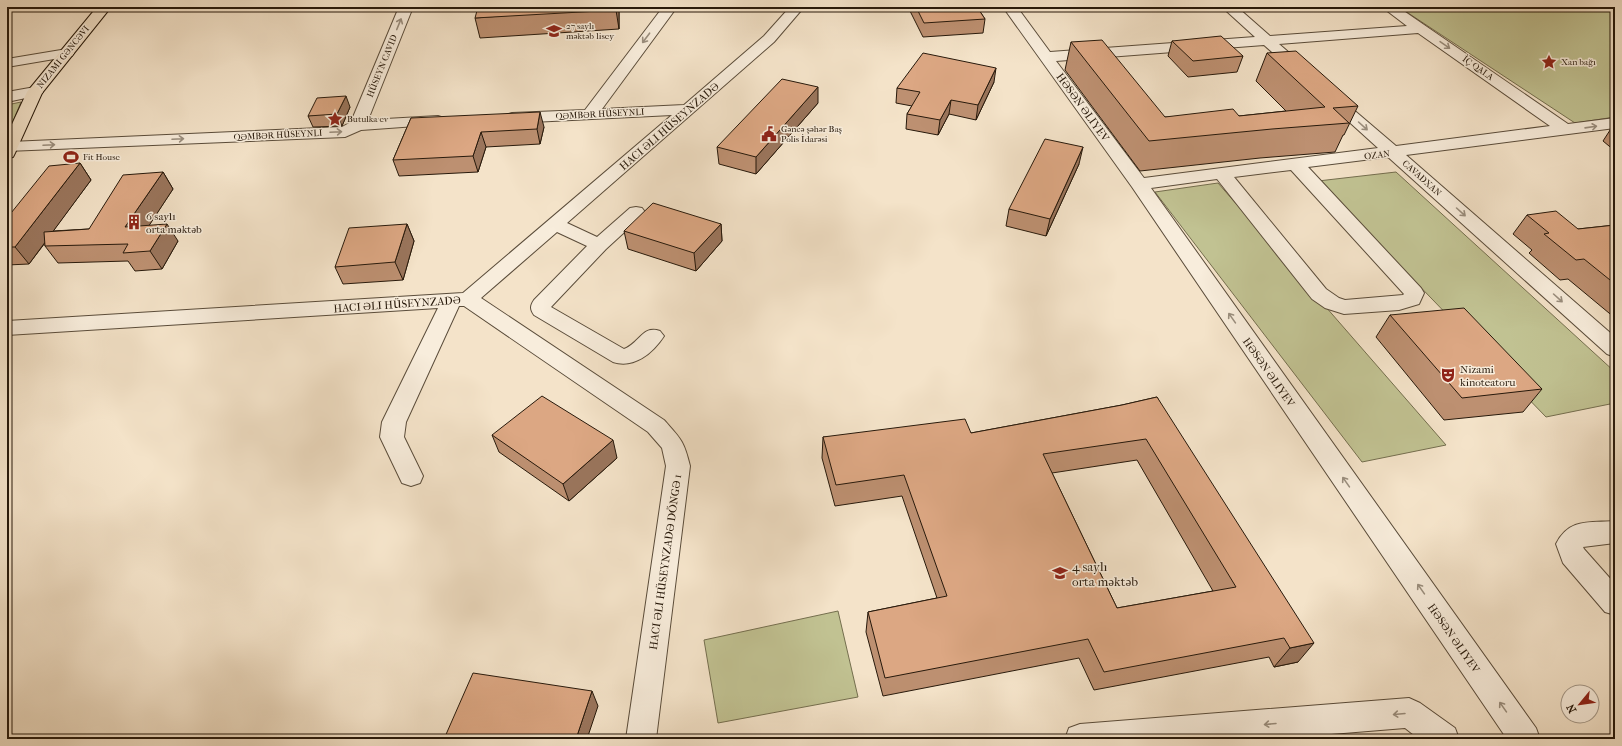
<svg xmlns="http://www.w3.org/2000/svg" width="1622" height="746" viewBox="0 0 1622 746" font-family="'IM FELL French Canon',serif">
	<rect width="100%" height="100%" fill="#f4e3c9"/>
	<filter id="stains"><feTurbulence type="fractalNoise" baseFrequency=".005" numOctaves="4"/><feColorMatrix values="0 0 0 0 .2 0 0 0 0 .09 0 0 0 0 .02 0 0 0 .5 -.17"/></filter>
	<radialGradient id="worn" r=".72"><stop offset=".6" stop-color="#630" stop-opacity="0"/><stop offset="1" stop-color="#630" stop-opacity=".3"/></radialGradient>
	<g fill="#c1c292" stroke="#746e4e">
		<polygon points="1399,7 1615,7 1615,117 1575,123"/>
		<polygon points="21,102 7,136 7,105"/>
		<polygon points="1396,172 1615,372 1615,403 1546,417 1318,181"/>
		<polygon points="1218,183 1446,445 1362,462 1155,192"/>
		<polygon points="838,611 858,697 718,723 704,640"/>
	</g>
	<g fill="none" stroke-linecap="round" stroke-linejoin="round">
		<g stroke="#5a4c3a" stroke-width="2">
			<g id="minor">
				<polygon points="399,7 413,7 368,120 438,116 444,118 446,121 444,124 361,130 345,137 7,151 7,143 10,142 342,127 351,122"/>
				<path d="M663,7H677L602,109L684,105L764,36L790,7H804L774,42L567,223L597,237L630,208L636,207L642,208L645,212L642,216L606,249L551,307L624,349C640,343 642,325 660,331L664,336C653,353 634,369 613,362L534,315C530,309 530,306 534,300L587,246L557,232L481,298L664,420C681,439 684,441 690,466L656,739H626L666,466L662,448L648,432L464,306H459L406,422L404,437L423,476L420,483L411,486L402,483L380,437L382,422L438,308L7,335V321L463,293L672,115L512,123L506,121L504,118L506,115L512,113L585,110Z"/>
				<path d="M1003,7H1017L1050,52L1255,37L1222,7H1237L1270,36L1407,26L1382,7H1398L1568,124L1615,118V128L1406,155L1615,337V357L1607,354L1388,157L1308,167L1421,288L1424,293L1419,304L1399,310L1344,314L1325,308L1312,299L1217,179L1151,188L1536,728L1540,739H1507L1132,187ZM1418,33L1550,126L1396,146L1335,94L1330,92L1325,94L1322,97L1325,100L1378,148L1144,178L1056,61L1264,45L1298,75L1303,76L1308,75L1310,72L1308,69L1279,44ZM1291,170L1404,294L1403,295L1345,300L1339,298L1326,289L1234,177Z"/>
				<polygon points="67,49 72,50 74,53 72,56 7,67 7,59"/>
				<polygon points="35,87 40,89 43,92 40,95 7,102 7,92"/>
				<path d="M1615,521V543L1583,547L1584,549L1615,584V615L1605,612L1563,563L1556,544C1569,518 1589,523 1615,521Z"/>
				<polygon points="1409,698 1420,703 1455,728 1459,739 1419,739 1405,728 1270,739 1065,739 1069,728 1080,724"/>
			</g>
		</g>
		<g stroke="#27190b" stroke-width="2">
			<polygon id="major" points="97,7 111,7 42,93 15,153 13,157 7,158 7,135 27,92"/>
		</g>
		<use href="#minor" fill="#f8eddc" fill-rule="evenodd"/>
		<use href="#major" fill="#f4e3c9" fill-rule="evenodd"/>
	</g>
	<g fill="#bd9071" stroke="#27190b" fill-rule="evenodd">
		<polygon points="619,7 619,29 480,38 475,18"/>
		<polygon points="908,7 977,7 985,19 983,33 923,37"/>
		<polygon points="1172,41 1243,56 1237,72 1188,77 1168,56"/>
		<polygon points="1071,42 1165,117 1239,116 1286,111 1256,81 1267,53 1358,106 1344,135 1343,135 1335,152 1260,158 1140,171 1065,70"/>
		<polygon points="994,82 976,120 949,114 938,135 906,129 907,114 912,106 896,103 897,88"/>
		<polygon points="818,103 756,174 719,164 717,147"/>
		<polygon points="350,107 342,126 313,127 308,116"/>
		<polygon points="411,118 544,127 540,144 486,147 478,172 399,176 393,160"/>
		<polygon points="1614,124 1615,124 1615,151 1603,141"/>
		<polygon points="80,163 91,180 53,231 89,229 163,172 173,189 149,225 178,241 162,269 135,271 128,261 58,263 45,246 45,243 29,264 7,265 7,218"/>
		<polygon points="1079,164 1046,236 1006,226 1009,209"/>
		<polygon points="1527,215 1578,229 1615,225 1615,318 1568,279 1560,280 1529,253 1532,250 1513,234"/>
		<polygon points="407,224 414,241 403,280 343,284 335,267"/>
		<polygon points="721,224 722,241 696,271 628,249 624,231"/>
		<polygon points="1390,315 1542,389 1523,412 1444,420 1376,337"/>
		<path d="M1157,397L1298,662L1274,667L1269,657L1094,690L1079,658L883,696L866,632L868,612L937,598L902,496L835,506L822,458L823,437L971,433L1122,405ZM1137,460L1213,591L1117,608L1052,473Z"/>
		<polygon points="492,435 617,458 569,501 499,452"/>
	</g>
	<g fill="#9a755c" stroke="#27190b">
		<polygon points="616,7 619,7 619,29 616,10"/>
		<polygon points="996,68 994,82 976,120 978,105"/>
		<polygon points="818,87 818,103 756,174 756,157"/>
		<polygon points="346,96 350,107 342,126 337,114"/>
		<polygon points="951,100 949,114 938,135 940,120"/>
		<polygon points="540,112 544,127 540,144 537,129"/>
		<polygon points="481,132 486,147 478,172 473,156"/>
		<polygon points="1083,147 1079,164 1046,236 1050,219"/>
		<polygon points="80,163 91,180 29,264 15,247"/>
		<polygon points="163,172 173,189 137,244 125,227"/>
		<polygon points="167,224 178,241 162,269 150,251"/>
		<polygon points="407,224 414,241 403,280 395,262"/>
		<polygon points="721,224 722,241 696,271 694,253"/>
		<polygon points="613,440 617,458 569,501 563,484"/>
		<polygon points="1314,643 1298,662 1274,667 1290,648"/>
		<polygon points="592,691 598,706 587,739 576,739"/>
	</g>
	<g fill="#dca783" stroke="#27190b" fill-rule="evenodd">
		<polygon points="478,7 616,7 616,10 475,18"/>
		<polygon points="916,7 977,7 985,19 924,23"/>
		<polygon points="1221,36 1243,56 1193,61 1172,41"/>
		<polygon points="1102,40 1165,117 1233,109 1239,116 1325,107 1267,53 1296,51 1358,106 1333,108 1349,123 1272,129 1149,141 1071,42"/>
		<polygon points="923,53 996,68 978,105 951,100 940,120 907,114 920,92 897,88"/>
		<polygon points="782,79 818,87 756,157 717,147"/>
		<polygon points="346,96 337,114 308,116 317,98"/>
		<polygon points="540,112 537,129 481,132 473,156 393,160 411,118"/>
		<polygon points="1045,139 1083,147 1050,219 1009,209"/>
		<polygon points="80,163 15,247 7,247 7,218 49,166"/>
		<polygon points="163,172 125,227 167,224 150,251 123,253 128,244 45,246 44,232 89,229 123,175"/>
		<polygon points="653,203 721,224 694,253 624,231"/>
		<polygon points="1556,211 1578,229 1615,225 1615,255 1611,255 1615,258 1615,284 1584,259 1576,260 1544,234 1549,233 1527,215"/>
		<polygon points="407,224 395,262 335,267 349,228"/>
		<polygon points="1464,308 1542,389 1462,398 1390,315"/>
		<polygon points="542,396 613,440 563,484 492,435"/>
		<path d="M1157,397L1314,643L1290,648L1284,638L1104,672L1088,639L885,678L868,612L947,596L904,475L836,485L823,437L965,419L971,433L1122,405ZM1146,439L1236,587L1117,608L1043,454Z"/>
		<polygon points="473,673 592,691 576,739 444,739"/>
	</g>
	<defs><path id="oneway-shaft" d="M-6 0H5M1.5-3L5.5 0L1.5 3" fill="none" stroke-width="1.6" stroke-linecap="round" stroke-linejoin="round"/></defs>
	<g stroke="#9a8e7e">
		<use href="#oneway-shaft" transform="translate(399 24) rotate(-68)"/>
		<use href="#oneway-shaft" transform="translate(646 38) rotate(127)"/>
		<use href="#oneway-shaft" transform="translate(1445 45) rotate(35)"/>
		<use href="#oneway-shaft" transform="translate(1363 126) rotate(42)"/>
		<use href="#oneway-shaft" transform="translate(1591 127) rotate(-8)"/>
		<use href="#oneway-shaft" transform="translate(336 132) rotate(-3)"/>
		<use href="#oneway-shaft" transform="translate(178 139) rotate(-3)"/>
		<use href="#oneway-shaft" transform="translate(49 145) rotate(-3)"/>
		<use href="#oneway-shaft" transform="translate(1461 212) rotate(42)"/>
		<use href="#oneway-shaft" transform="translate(1558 298) rotate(42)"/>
		<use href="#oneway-shaft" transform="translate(1232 318) rotate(-125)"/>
		<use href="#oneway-shaft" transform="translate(1346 482) rotate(-125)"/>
		<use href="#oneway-shaft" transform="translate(1421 589) rotate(-125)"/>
		<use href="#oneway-shaft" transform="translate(1503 707) rotate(-125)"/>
		<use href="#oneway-shaft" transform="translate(1399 714) rotate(175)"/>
		<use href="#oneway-shaft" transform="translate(1270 724) rotate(175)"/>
	</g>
	<defs>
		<g id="school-bare" transform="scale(1.2)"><path d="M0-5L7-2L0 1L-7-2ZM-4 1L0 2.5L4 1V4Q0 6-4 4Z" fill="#8f2418" stroke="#f8eddc" stroke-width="2.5" paint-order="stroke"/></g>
		<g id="sight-bare" transform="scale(1.2)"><path d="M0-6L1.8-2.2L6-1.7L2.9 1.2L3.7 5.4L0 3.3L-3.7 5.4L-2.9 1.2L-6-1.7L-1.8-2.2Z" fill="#8f2418" stroke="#f8eddc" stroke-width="2.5" paint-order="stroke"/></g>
		<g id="civic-bare" transform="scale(1.2)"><path d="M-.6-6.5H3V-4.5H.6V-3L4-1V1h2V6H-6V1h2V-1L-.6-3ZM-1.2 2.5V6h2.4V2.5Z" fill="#8f2418" stroke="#f8eddc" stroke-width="2.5" paint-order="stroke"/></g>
		<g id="stadium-bare" transform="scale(1.2)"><path d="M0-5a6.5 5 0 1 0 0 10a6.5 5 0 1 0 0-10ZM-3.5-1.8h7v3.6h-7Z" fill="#8f2418" stroke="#f8eddc" stroke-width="2.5" paint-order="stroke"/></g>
		<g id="building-bare" transform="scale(1.2)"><path d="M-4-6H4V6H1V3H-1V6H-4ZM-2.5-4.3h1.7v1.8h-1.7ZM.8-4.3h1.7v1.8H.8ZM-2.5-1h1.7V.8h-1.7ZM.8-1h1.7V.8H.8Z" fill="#8f2418" stroke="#f8eddc" stroke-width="2.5" paint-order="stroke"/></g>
		<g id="theatre-bare" transform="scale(1.2)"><path d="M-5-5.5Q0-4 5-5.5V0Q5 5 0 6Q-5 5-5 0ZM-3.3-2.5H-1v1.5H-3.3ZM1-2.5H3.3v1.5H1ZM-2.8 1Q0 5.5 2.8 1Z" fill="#8f2418" stroke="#f8eddc" stroke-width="2.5" paint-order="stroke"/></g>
	</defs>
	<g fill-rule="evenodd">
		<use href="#school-bare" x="554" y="31"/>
		<use href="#sight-bare" x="1549" y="62"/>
		<use href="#sight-bare" x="335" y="119"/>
		<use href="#civic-bare" x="769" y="134"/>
		<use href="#stadium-bare" x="71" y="157"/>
		<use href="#building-bare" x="134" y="222"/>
		<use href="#theatre-bare" x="1448" y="375"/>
		<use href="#school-bare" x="1060" y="573"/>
	</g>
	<g text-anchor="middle" stroke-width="3" stroke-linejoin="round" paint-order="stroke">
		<g font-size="9" fill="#27190b" stroke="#f8eddc" text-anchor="start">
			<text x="566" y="29">27 saylı<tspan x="566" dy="10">məktəb-lisey</tspan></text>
			<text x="1561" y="65">Xan bağı</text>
			<text x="347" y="122">Butulka ev</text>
			<text x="781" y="132">Gəncə şəhər Baş<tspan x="781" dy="10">Polis İdarəsi</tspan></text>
			<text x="83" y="160">Fit House</text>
		</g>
		<g font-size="9" fill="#27190b" stroke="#f8eddc">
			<text transform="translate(63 57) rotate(-51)" y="3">NIZAMI GƏNCƏVI</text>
			<text transform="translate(382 66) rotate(-68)" y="3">HÜSEYN CAVID</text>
			<text transform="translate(1478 68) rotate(35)" y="3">İÇ QALA</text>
			<text transform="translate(600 114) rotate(-3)" y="3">QƏMBƏR HÜSEYNLI</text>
			<text transform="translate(278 135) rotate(-3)" y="3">QƏMBƏR HÜSEYNLI</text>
			<text transform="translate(1377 155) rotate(-7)" y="3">OZAN</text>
			<text transform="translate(1422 178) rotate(42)" y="3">CAVADXAN</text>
		</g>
		<g font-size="11" fill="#27190b" stroke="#f8eddc">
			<text transform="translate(1083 107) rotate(54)" y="4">HƏSƏN ƏLIYEV</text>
			<text transform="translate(669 126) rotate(-41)" y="4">HACI ƏLI HÜSEYNZADƏ</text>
			<text transform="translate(397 304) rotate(-4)" y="4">HACI ƏLI HÜSEYNZADƏ</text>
			<text transform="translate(1269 372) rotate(55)" y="4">HƏSƏN ƏLIYEV</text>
			<text transform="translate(665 562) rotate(-82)" y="4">HACI ƏLI HÜSEYNZADƏ DÖNGƏ 1</text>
			<text transform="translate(1454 638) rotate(55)" y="4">HƏSƏN ƏLIYEV</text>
		</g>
		<g font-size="11" fill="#27190b" stroke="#f8eddc" text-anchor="start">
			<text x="146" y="220">6 saylı<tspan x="146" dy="13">orta məktəb</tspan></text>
			<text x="1460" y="373">Nizami<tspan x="1460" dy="13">kinoteatoru</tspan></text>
		</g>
		<g font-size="13" fill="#27190b" stroke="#f8eddc" text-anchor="start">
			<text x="1072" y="571">4 saylı<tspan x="1072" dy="15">orta məktəb</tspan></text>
		</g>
	</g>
	<rect width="1622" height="746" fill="none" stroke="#f4e3c9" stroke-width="24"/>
	<rect x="8" y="8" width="1606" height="730" fill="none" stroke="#27190b" stroke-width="2"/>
	<rect x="12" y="12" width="1598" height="722" fill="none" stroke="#27190b"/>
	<g transform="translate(1580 704) rotate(241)"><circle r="19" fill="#f8eddc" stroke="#a49888"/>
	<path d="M0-3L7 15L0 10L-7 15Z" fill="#8f2418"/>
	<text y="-6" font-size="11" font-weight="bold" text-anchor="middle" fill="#27190b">N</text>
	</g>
	<rect width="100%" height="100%" filter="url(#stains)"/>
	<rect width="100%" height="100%" fill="url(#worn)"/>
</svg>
